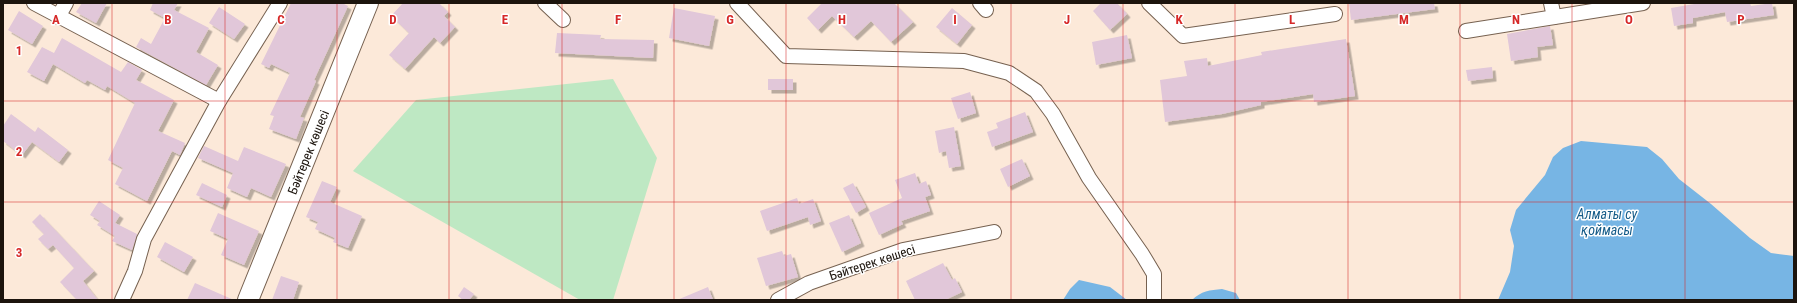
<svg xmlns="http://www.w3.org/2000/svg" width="1797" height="303" viewBox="0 0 1797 303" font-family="'Roboto Condensed',sans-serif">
	<defs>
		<filter id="shadow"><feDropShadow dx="3.5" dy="3.5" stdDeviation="0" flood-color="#0004"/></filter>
	</defs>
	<rect width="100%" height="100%" fill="#fce9d9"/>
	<polygon fill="#bee8c3" points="613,79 657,158 613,300 580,300 353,171 416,100"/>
	<g fill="#77b5e4">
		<polygon points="1581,141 1647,147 1662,159 1679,179 1711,204 1750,238 1771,253 1794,256 1794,300 1498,300 1510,272 1514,246 1510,230 1516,210 1545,175 1553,157 1563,148"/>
		<polygon points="1079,280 1110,287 1127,300 1063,300 1070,289"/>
		<path d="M1222,289L1236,293L1240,300H1192C1201,291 1210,290 1222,289Z"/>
	</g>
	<g fill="#e1c7d9" filter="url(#shadow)">
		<polygon points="82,3 107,3 96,23 76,12"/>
		<polygon points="153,3 178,3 174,10 209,28 196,52 218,65 206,85 136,47 141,38 151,44 165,18 150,10"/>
		<polygon points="291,3 342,3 348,6 314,80 316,81 300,117 304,118 296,139 269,129 274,116 270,115 290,73 271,64 269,68 261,64"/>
		<polygon points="403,3 439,3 448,12 444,16 455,27 440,43 434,37 405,69 389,55 409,33 391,16"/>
		<polygon points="822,3 894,3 913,22 891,42 871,21 854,37 832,16 818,30 807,18"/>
		<polygon points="1101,3 1117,3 1127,14 1110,30 1093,11"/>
		<polygon points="1349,3 1434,3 1435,9 1351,20"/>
		<polygon points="1700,3 1750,3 1751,6 1772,3 1774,15 1727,22 1725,12 1693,18 1693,23 1674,26 1671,8"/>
		<polygon points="219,7 245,24 234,39 209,23"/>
		<polygon points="674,8 715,16 709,46 669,38"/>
		<polygon points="952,8 972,25 957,44 936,27"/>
		<polygon points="19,11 43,26 32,44 8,30"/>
		<polygon points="1550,26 1553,45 1537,47 1538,57 1511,61 1507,34"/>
		<polygon points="557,33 601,35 600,39 654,40 653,58 555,53"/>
		<polygon points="1127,35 1132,58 1096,65 1092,42"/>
		<polygon points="62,38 121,72 128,62 142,70 136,80 174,100 158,131 185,143 180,155 172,151 147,201 115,184 123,168 108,160 135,103 107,86 105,90 87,80 85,83 53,64 44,81 27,72 42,47 54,53"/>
		<polygon points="1346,39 1355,96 1314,102 1313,94 1261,102 1261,105 1222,114 1165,122 1160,80 1187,76 1184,61 1207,58 1208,66 1262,55 1261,52"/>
		<polygon points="1492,67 1493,78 1468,81 1466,70"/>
		<rect x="768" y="79" width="25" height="11"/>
		<polygon points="970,92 976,113 958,119 951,98"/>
		<polygon points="1025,112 1033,132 992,147 987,132 998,128 996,123"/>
		<polygon points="11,114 35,132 38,127 68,150 59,162 32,142 22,155 3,141 3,126"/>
		<polygon points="954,127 961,166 949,168 946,151 939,153 935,131"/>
		<polygon points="204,146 238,161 244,147 286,164 271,197 251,188 247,197 227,188 233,173 198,158"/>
		<polygon points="1022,159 1030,176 1008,187 1000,169"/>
		<polygon points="915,173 919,184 926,181 931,195 925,197 930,211 901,221 903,224 879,235 869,213 902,198 895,180"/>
		<polygon points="322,181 337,187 330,202 362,216 348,248 333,242 335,238 315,229 318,222 306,217"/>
		<polygon points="202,183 227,195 222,207 196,195"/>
		<polygon points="853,183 866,207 856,213 843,188"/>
		<polygon points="797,198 799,204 813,199 821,221 810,225 808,217 767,231 760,211"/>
		<polygon points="99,201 120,215 115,223 137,234 132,250 112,241 115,236 97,225 100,221 90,215"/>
		<polygon points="218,213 259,231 244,265 221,255 228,239 210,231"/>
		<polygon points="40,214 94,271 83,281 98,300 77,300 60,282 74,268 53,245 48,249 38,239 44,234 32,222"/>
		<polygon points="849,215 861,243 842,252 829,223"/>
		<polygon points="165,242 193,257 184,272 157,257"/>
		<polygon points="782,251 784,256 791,254 798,277 766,286 757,258"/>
		<polygon points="943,263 952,280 955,278 962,292 945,300 915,300 906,281"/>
		<polygon points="281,276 299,282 293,300 272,300"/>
		<polygon points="195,283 234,300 187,300"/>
		<polygon points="464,287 474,294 469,300 463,300 458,296"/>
		<polygon points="708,287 713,300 677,300"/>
	</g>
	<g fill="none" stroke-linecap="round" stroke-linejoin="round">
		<g stroke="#766150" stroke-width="16">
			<g id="street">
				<polyline points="34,3 219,101"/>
				<polyline points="545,3 563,20"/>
				<polyline points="737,3 786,56 964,61 1009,73 1036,91 1053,114 1089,178 1142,254 1154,274 1154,300"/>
				<polyline points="980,3 986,10"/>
				<polyline points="1149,3 1183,36 1335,14"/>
				<polyline points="1551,3 1554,17"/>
				<polyline points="58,17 66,3"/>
				<polyline points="1466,31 1643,3"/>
				<polyline points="122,300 135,271 144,239 219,101 280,3"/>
				<polyline points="778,300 809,283 903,250 994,232"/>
			</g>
		</g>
		<g stroke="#766150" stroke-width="22">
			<polyline id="secondary" points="248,300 368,3"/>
		</g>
		<use href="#street" stroke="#fff" stroke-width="14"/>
		<use href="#secondary" stroke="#fff" stroke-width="20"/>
	</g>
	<path fill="none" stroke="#d62828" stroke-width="1" stroke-opacity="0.55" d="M112,3V300M225,3V300M337,3V300M449,3V300M562,3V300M674,3V300M786,3V300M898,3V300M1011,3V300M1123,3V300M1235,3V300M1348,3V300M1460,3V300M1572,3V300M1685,3V300M3,101H1794M3,202H1794"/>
	<g text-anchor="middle" stroke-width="3" stroke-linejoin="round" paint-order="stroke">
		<g font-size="13" fill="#1c140d" stroke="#fff">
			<text transform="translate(308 152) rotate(-68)" y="5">Бәйтерек көшесі</text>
			<text transform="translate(872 262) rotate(-18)" y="5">Бәйтерек көшесі</text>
		</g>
		<g font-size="14" font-style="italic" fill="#155c89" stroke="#fff">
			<text x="1607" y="219">Алматы су<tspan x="1607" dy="16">қоймасы</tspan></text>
		</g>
	</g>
	<g font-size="13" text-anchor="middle" font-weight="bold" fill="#d62828" stroke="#fff" stroke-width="3" stroke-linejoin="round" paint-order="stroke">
		<text x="56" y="24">A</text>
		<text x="168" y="24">B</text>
		<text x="281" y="24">C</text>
		<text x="393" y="24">D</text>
		<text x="505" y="24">E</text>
		<text x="618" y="24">F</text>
		<text x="730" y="24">G</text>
		<text x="842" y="24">H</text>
		<text x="955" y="24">I</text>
		<text x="1067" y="24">J</text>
		<text x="1179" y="24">K</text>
		<text x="1292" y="24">L</text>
		<text x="1404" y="24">M</text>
		<text x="1516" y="24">N</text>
		<text x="1629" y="24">O</text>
		<text x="1741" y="24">P</text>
		<text x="19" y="55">1</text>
		<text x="19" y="156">2</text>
		<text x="19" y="257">3</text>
	</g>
	<rect width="1797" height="303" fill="none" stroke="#1c140d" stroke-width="8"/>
</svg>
